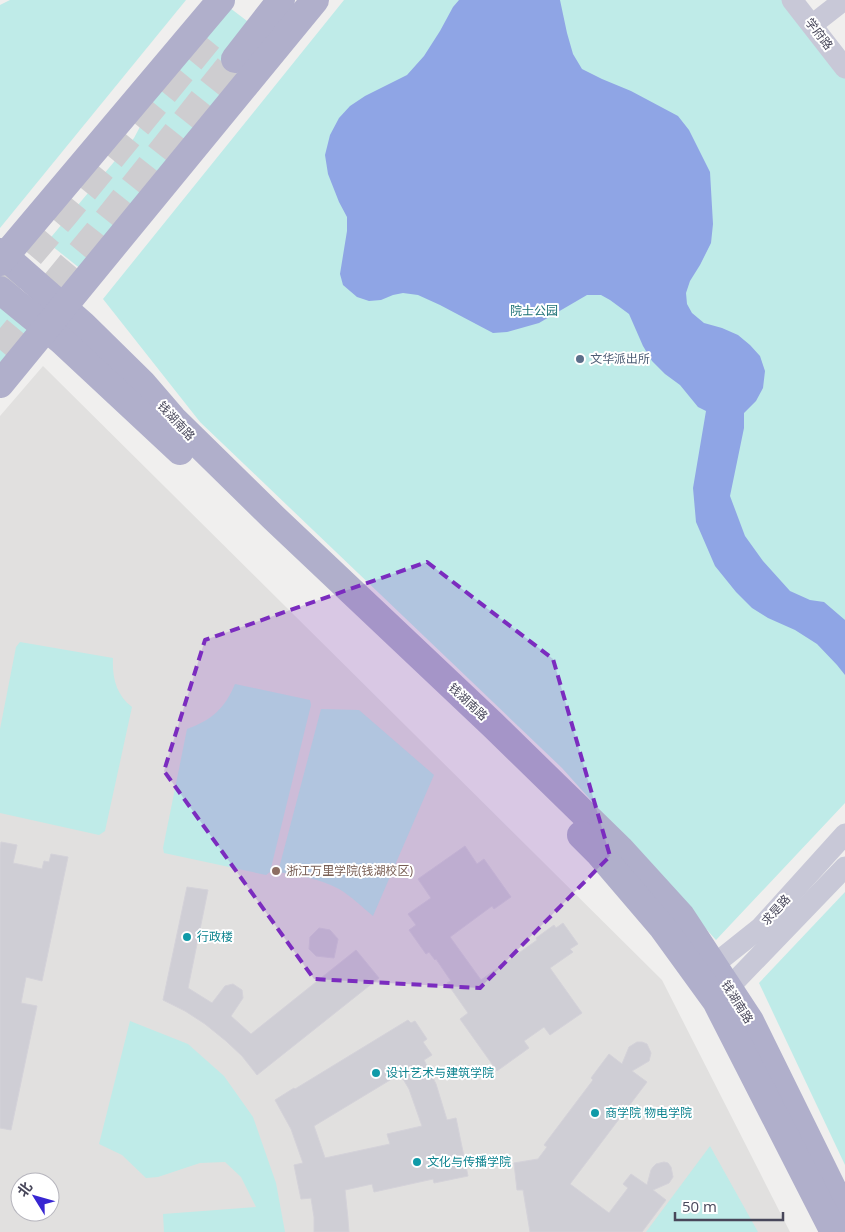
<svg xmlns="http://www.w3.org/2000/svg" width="845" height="1232" viewBox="0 0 845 1232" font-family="'Open Sans','Noto Sans SC',sans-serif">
	<rect width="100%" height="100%" fill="#f0efee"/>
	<path fill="#e1e0df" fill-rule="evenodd" d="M43,366L662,980L790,1232H0V416ZM20,1182H50V1212H20Z"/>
	<g fill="#bfebe8">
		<polygon points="10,0 186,0 0,228 0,5"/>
		<polygon points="344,0 787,0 845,78 845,803 716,940 562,768 200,422 103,299"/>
		<polygon points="226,5 272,40 82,270 47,242 134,138 158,93"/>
		<polygon points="0,306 32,329 2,366 0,361"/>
		<path d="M20,642L113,658C112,677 116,695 132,707L105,831L99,835L0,813V729L16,647Z"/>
		<path d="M235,684L310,700L311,705L270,872L266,875L164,853L163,848L187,729C212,720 225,708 235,684Z"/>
		<path d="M321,709L359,710L434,775L373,916C362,907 351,896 339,889C320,879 299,875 278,872Z"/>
		<polygon points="845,892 845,1165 759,983"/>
		<polygon points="130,1021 188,1044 224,1076 253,1117 276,1183 285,1232 164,1232 163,1214 256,1207 241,1177 225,1162 200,1163 158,1177 146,1178 122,1155 99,1144"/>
		<polygon points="710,1146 758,1232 646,1232"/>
	</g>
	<polygon fill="#8fa5e5" points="459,0 560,0 567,33 573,54 582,69 602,79 631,91 678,116 689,130 710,172 713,224 711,243 700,265 690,281 686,293 687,304 692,313 704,323 722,328 738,335 750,345 760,356 765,371 763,388 756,401 744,413 744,428 730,496 745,536 763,561 790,591 810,600 824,602 845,620 845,675 837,665 817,644 795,630 768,618 752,608 736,592 715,566 696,522 693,488 706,411 698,407 680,385 665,374 652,361 643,346 629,314 610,300 601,295 587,295 539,323 507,332 493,333 440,305 418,295 403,293 393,295 381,300 369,301 357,297 343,285 340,274 347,231 347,217 339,202 328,174 325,155 330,135 339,118 350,106 365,96 407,75 424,56 440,31 453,7"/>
	<g fill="#cfced5" stroke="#d4d2d9" fill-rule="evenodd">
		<polygon points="1,842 17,845 13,863 42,869 44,861 49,862 51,854 68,857 42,981 26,977 21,1003 37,1006 11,1130 0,1128 0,849"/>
		<polygon points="465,846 477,864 484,859 511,897 494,909 492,906 450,937 481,980 537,940 536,938 554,925 556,928 563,923 578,944 570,949 573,952 550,968 582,1013 550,1035 544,1027 524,1041 529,1048 497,1071 460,1019 468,1013 447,983 451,981 436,959 435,960 429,952 426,954 409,930 416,925 408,914 431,898 418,879"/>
		<polygon points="187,887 208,890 188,988 212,1003 225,986 233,984 242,990 243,998 231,1016 251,1034 356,950 379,978 257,1075 242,1056 226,1041 205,1024 185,1011 163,1000"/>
		<polygon points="319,928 330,930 338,939 334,958 316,956 309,949 310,937"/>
		<path d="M408,1020L411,1023L415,1021L427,1039L423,1042L432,1055L424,1060L436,1084L447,1120L456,1118L468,1176L434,1183L433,1179L374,1192L372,1184L345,1190L348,1219L349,1232H314V1217L311,1198L301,1199L294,1165L303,1163L291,1129L275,1100L294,1088L295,1089ZM400,1074L409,1089L422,1126L387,1134L390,1144L325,1158L314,1126Z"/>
		<polygon points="637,1042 642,1042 647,1044 651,1053 649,1061 632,1071 647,1082 570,1184 609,1213 628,1188 623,1184 631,1174 647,1185 651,1170 653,1167 656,1164 664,1162 668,1163 671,1167 673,1177 669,1183 653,1190 666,1200 642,1232 530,1232 523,1190 517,1190 514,1163 538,1159 547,1147 544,1145 593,1080 591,1078 609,1054 622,1064 629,1047"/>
	</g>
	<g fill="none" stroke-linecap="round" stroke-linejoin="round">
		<g stroke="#cecdd0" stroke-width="28" stroke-dasharray="28 14" stroke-linecap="butt">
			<polyline points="3,287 65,214 209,38"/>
			<polyline points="0,350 97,233 235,59"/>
		</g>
		<g stroke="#c8c8d7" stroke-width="21">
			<polyline points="792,0 845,68"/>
			<polyline points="812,25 844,0"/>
			<polyline points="701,975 760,928 845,834"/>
			<polyline points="718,999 845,867"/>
		</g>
		<g stroke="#b0afcb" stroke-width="28">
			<polyline points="235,59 281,0"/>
			<polyline points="0,252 83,325 142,383 173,419 274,518 493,725 620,849 681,916 750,1021 845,1214"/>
			<polyline points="0,262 221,0"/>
			<polyline points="0,290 62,341 180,451"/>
			<polyline points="0,384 315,0"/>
			<polyline points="581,835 598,852 663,928 716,1001 834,1232"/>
		</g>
	</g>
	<path fill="#7b2cbf" fill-opacity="0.2" stroke="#7b2cbf" stroke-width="4" stroke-dasharray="10 6" stroke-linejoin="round" d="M427,562L553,659L610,856L480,988L314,979L164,771L205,640Z"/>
	<circle fill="#5c6f8a" stroke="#fff" stroke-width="2" cx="580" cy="359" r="5"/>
	<circle fill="#8d6e63" stroke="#fff" stroke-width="2" cx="276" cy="871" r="5"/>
	<g fill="#0f9aa8" stroke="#fff" stroke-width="2">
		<circle cx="187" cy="937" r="5"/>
		<circle cx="376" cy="1073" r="5"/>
		<circle cx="595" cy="1113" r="5"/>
		<circle cx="417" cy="1162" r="5"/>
	</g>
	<g text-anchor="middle" stroke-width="4" stroke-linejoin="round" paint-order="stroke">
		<g font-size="12" fill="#48475a" stroke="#fff">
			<text transform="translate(819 34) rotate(52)" y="4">学府路</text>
			<text transform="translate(176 421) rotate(47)" y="4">钱湖南路</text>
			<text transform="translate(468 702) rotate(43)" y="4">钱湖南路</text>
			<text transform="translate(776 910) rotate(-48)" y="4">求是路</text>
			<text transform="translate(737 1002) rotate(58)" y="4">钱湖南路</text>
		</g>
		<g font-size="12" fill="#1e7276" stroke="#fff">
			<text x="534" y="315">院士公园</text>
		</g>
		<g font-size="12" fill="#4e5e75" stroke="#fff" text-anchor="start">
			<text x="590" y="363">文华派出所</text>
		</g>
		<g font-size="12" fill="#785e54" stroke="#fff" text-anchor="start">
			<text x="286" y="875">浙江万里学院(钱湖校区)</text>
		</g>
		<g font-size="12" fill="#0d838f" stroke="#fff" text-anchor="start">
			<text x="197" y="941">行政楼</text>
			<text x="386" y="1077">设计艺术与建筑学院</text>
			<text x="605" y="1117">商学院 物电学院</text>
			<text x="427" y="1166">文化与传播学院</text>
		</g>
	</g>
	<g transform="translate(35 1197) rotate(307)"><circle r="24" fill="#ffffff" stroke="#b6b5bd"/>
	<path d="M0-4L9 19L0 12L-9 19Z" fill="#3826d2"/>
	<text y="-8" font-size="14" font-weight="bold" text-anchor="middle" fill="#48475a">北</text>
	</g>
	<path d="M675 1212v8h108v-8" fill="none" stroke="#48475a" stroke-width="2.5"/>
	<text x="682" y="1212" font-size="15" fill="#48475a" stroke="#ffffff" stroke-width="4" paint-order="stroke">50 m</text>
</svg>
